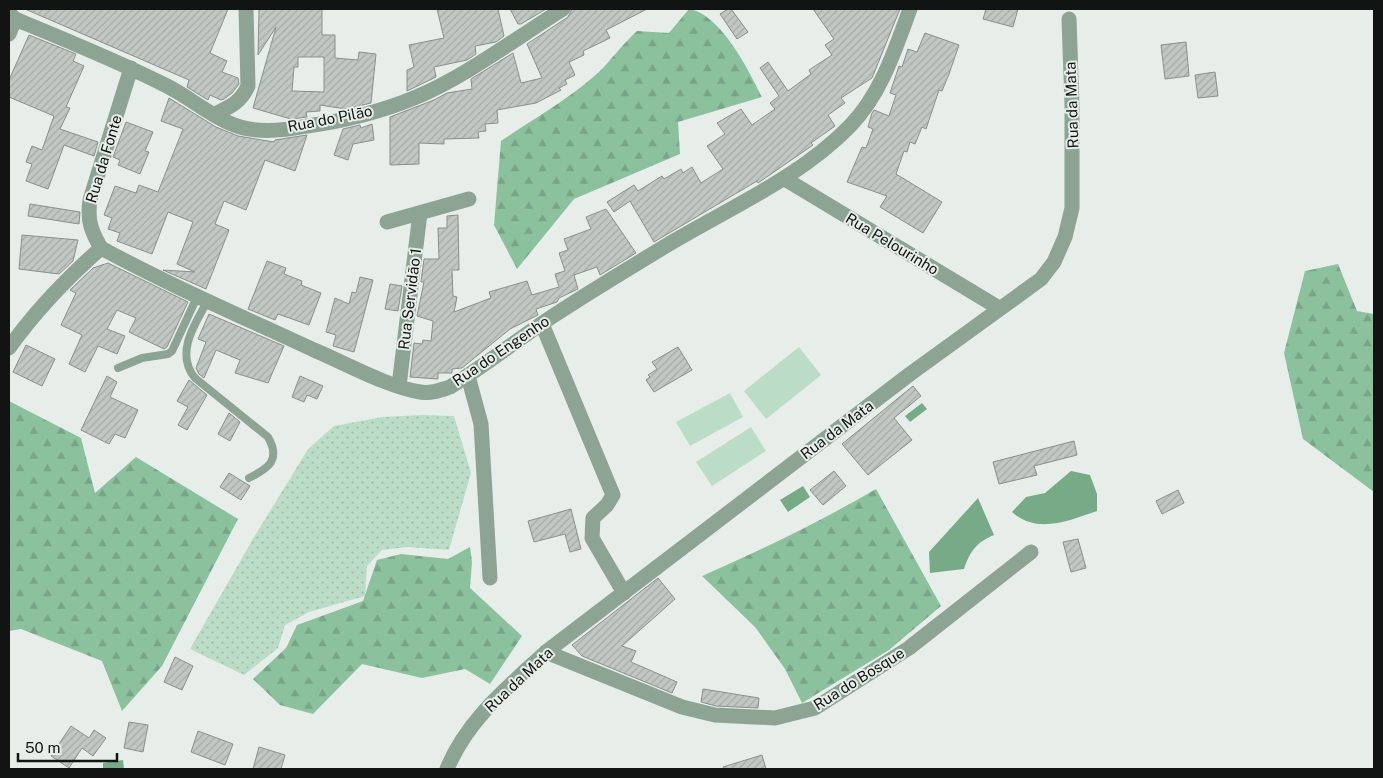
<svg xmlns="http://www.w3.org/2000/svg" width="1383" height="778" viewBox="0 0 1383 778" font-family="'Public Sans',sans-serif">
	<defs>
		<pattern id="grass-dots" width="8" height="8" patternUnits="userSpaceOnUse" patternTransform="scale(1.25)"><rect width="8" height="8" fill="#bbdcc6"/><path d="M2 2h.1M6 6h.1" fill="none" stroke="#a0bca9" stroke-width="1.8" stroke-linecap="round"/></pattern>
		<pattern id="forest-firs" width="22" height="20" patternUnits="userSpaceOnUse" patternTransform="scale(1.25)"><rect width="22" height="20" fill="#8cc19e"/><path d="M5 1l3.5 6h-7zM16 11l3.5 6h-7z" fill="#78a587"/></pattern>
		<pattern id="building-hatch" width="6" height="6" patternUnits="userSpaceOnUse" patternTransform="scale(1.25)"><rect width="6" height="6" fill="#c1c8c3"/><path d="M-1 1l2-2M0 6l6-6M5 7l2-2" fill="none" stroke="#a5aba6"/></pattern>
	</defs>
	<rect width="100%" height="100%" fill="#e7eee9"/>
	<polygon fill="url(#grass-dots)" points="422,415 454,416 471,473 449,550 408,547 382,550 367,566 365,596 309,612 285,625 278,648 244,675 190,649 253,539 308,449 334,426 382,417"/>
	<g fill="url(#forest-firs)">
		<path d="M689,9C721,14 749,71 762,97L678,122L680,154L574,199L517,269L494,225L501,141C532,120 577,94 603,68C614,56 624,43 637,31L669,33Z"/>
		<polygon points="1338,264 1357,311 1374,314 1374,492 1303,439 1284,353 1305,271"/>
		<polygon points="9,401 81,438 95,493 136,457 238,519 162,666 122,711 102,661 21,629 9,631"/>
		<path d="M876,489L941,606L889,650L802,703L785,669L755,627L702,576C762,550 819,522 876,489Z"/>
		<polygon points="470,547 472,562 470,588 522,636 490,684 465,669 422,678 362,664 313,714 280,705 253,679 286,648 297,625 363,601 377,560 401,554 448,559"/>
	</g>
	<g fill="#bbdcc6">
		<polygon points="799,347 821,375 766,419 744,391"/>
		<polygon points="730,393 743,417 690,446 676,422"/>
		<polygon points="751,427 766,451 712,486 696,462"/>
	</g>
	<g fill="#77ab88">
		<polygon points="922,403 927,409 910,422 905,416"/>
		<path d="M1071,471L1090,475L1097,494V511C1070,520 1037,535 1012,512L1026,497L1045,493Z"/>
		<polygon points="803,486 810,497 788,512 780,500"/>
		<path d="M978,498L994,535C977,542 970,551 964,569L930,573L929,552Z"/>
		<polygon points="123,760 124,769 103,769 103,763"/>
	</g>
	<g fill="url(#building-hatch)" stroke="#898f8b" fill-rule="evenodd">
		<polygon points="25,9 228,9 210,53 227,61 222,72 238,78 239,84 232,93 224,99 221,100 210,95 208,100 187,87 189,80"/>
		<path d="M259,9H322V35H335V58L358,60L359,52L376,54L371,103L346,109L320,105V111L306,112L307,117L291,119L253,108L276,27L258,55ZM298,57H324V92L292,91L294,67H298Z"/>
		<polygon points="437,9 498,9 504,36 496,42 475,46 476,54 467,60 434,67 436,77 407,91 407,70 414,67 409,45 444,38"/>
		<polygon points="510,9 546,9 521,24 518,24"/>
		<polygon points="572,9 647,9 606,30 610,38 583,51 584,55 569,62 575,75 565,80 567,84 559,88 561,90 536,103 497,110 498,123 485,124 486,131 478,132 479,138 444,139 444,144 419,143 419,164 390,165 390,117 434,100 447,93 472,89 471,79 513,53 521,83 542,78 527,44 568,17"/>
		<polygon points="728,9 731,9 748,32 737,39 720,14"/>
		<polygon points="813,9 900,9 872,78 841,98 845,103 828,115 835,126 811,143 813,145 758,183 757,181 654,242 630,201 614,212 607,202 634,185 638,191 662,176 664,179 681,169 683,173 692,167 701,183 723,169 707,146 725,134 717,123 741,109 752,125 775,109 770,103 779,96 760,68 768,62 788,91 811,74 809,70 832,55 825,45 834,39"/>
		<polygon points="986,9 1018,9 1013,27 983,19"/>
		<polygon points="925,33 959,45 949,74 942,91 939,90 926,129 922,127 915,144 910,142 907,152 904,151 896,174 942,202 923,233 880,207 887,196 847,182 862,147 866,148 873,129 868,127 872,113 874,110 889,116 896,95 890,93 899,66 902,67 908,49 917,52"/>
		<polygon points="29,35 76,54 73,61 84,66 66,107 70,108 60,129 98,142 94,156 64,145 48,189 26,181 32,164 26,162 32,146 42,150 54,116 9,97 9,80"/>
		<polygon points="1186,42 1189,76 1165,79 1161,45"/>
		<polygon points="1215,72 1218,96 1198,98 1195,75"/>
		<polygon points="169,98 216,127 238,136 274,142 275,140 307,135 295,171 265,160 246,210 224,201 215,224 229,230 206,289 163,270 195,272 177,264 193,222 168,212 152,254 117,241 120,233 108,229 112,218 104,215 115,186 136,193 139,185 158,192 183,129 161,121"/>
		<polygon points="126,122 153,132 145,151 149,152 140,174 118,165 120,160 113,157"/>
		<polygon points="372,124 374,140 353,144 348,160 334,155 343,129 360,125 361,128"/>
		<polygon points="30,204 80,212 79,224 28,216"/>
		<polygon points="606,209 636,253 600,275 597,267 574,275 578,289 559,298 557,302 536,309 538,315 510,329 462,368 452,369 452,373 438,373 438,379 410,377 414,343 422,344 423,340 431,341 433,321 417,316 424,282 421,282 424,259 439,259 438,228 447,228 447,216 458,215 459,270 452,270 453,296 457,297 454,312 491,298 489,292 527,281 532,295 559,287 555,274 565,271 559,253 568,250 564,239 591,229 586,217"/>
		<polygon points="22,235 78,240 73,261 59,274 19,269"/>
		<polygon points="267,261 286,268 284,274 302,281 301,285 321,293 309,325 278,314 275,320 248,309"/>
		<polygon points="108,263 188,302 167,347 164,349 129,332 136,318 117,310 107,329 125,336 117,354 98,346 85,372 69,364 82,335 61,325 76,293 70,290 93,268"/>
		<polygon points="360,277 373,280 354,352 333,346 336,335 326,332 335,298 349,304 352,292 356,293"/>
		<polygon points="390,284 402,286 398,311 385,309"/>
		<polygon points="209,314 284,346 268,383 235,373 240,360 216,350 204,378 199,374 196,368 206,342 198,339"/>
		<polygon points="26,345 55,359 42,386 13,372"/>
		<polygon points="678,347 692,370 654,392 646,380 650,377 648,375 657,369 652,362"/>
		<polygon points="107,376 117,382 110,397 138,410 125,438 115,434 109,444 81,430"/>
		<polygon points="300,376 323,386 317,399 307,395 304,402 292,397"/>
		<polygon points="189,380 207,395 187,430 178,425 188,407 177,401"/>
		<polygon points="913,386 921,396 894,418 912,440 868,475 842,444"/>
		<polygon points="229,413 240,422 230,441 218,434"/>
		<polygon points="1074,441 1077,455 1034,466 1037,475 999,484 993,462"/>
		<polygon points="834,471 846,486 823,505 810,490"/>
		<polygon points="229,473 250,486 241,500 220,487"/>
		<polygon points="1178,490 1184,503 1162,514 1156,501"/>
		<polygon points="571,509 581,549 570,552 565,534 534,542 528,521"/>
		<polygon points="1078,539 1086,568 1071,572 1063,542"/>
		<polygon points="658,578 675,599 622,646 636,651 631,662 677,682 672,693 582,656 572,645"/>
		<polygon points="175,657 193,666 182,690 164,682"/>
		<polygon points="703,689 759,698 758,708 716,706 701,702"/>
		<polygon points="129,722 148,725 143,752 124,748"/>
		<polygon points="71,726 89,738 94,730 106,738 93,756 82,748 69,768 51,756"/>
		<polygon points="198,731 233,744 225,765 191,752"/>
		<polygon points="259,747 285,755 281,769 253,769"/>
		<polygon points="762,755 766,769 724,769 723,767"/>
	</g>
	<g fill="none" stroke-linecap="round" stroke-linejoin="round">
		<g stroke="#8da394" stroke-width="8">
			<path d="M207,302C194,325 175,354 195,378L268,437C281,460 269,468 249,478"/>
			<polyline points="118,368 142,358 168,354 172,351 197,297"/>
		</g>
		<g stroke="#8da394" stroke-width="15">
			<path d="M9,13L15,19C66,40 118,61 167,86C191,98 214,119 240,127C260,133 287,130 307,126C343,121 380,112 414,98C462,79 518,37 563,9"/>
			<polyline points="9,34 15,19"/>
			<path d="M215,114C230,107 241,102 248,86L246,9"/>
			<polyline points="785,179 999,308"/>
			<polyline points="387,222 469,199"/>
			<path d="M101,248C171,286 243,317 314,350C345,363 388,387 420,392C431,394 441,390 450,387C486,365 518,339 553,316C591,291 631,267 669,244C731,207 799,178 850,126C881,94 895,50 910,9"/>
			<path d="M101,248C91,231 87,220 90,200L131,68"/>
			<polyline points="542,324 613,495 607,505 593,518 592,538 624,593"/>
			<path d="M9,348C36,310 66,279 101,248"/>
			<polyline points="468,376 481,424 490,578"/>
			<polyline points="399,386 420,213"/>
			<polyline points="546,652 682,707 715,715 775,718 815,708 909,648 1031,552"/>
			<path d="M447,769C467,720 508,687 546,652L910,374L1041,279L1054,262L1065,237L1072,208V105L1069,19"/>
		</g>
	</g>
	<g text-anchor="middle" stroke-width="4" stroke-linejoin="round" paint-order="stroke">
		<g font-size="15" fill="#111412" stroke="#e7eee9">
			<text transform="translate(1072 105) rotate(-92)" y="5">Rua da Mata</text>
			<text transform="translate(330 119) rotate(-11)" y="5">Rua do Pilão</text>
			<text transform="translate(104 159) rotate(-73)" y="5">Rua da Fonte</text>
			<text transform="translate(892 244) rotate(31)" y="5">Rua Pelourinho</text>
			<text transform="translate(410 299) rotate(-83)" y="5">Rua Servidão 1</text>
			<text transform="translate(501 351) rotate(-34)" y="5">Rua do Engenho</text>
			<text transform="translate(837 430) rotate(-37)" y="5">Rua da Mata</text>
			<text transform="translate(859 679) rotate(-32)" y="5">Rua do Bosque</text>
			<text transform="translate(519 680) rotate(-43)" y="5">Rua da Mata</text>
		</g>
	</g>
	<rect width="1383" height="778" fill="none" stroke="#111412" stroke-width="20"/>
	<path d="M18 753v8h99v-8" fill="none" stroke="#111412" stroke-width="2.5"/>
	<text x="25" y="753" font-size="15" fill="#111412" stroke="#e7eee9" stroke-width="4" paint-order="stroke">50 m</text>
</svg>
